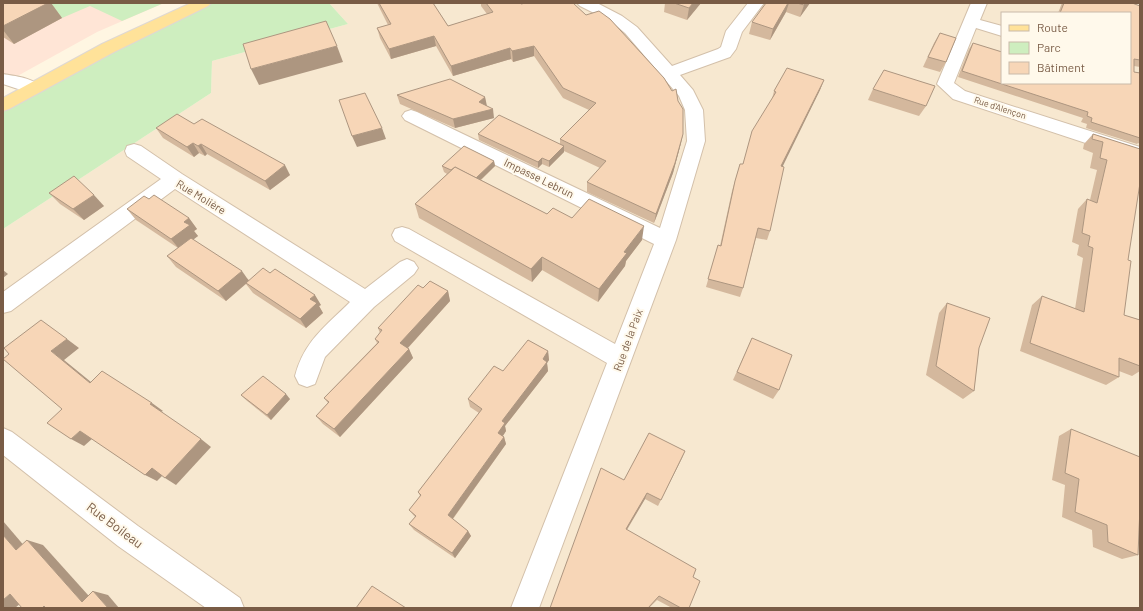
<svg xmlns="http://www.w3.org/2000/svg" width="1143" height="611" viewBox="0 0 1143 611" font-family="Barlow,sans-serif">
	<rect width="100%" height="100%" fill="#fff6e2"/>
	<path fill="#f7e8d0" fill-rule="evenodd" d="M329,3H1140V608H3V229L211,93L212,61L348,24ZM1002,13H1130V83H1002Z"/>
	<polygon fill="#ffe5d6" points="3,3 164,3 97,32 3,84"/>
	<g fill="#ceeebf">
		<polygon points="47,3 164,3 122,21 90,6 62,18 41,7"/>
		<polygon points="210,3 329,3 348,24 212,61 211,93 3,229 3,111 54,81"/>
	</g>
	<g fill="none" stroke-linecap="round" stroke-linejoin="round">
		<g stroke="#d3c0aa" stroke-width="2">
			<g id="minor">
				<polygon points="577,3 597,3 622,16 637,27 672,66 718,49 721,47 726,31 748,3 764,3 742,32 736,49 730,57 680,75 693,90 703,110 705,141 676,240 539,608 511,608 607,363 395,241 392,235 395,229 402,227 409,229 615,344 654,244 405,120 402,116 405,112 411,110 417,112 660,228 687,141 685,110 679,96 625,33 612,22 580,6"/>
				<polygon points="971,3 987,3 980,20 1002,26 1002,36 976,28 954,83 965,91 1140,147 1140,161 953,99 937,84"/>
				<path d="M3,74C14,76 35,78 42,88L39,92L33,94L3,84Z"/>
				<path d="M134,144L141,146L182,174L365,289L400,262L407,259L414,262L418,268L414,274L374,307L325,357L315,384L307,387L299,384L295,376C304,341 326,326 350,302L175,189L11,311L3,313V292L161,179L127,156L125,151L127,146Z"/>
				<polygon points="3,428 12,432 138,526 240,598 244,608 206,608 118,546 3,455"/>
			</g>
		</g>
		<g stroke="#dfd8d3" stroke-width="2">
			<polygon id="major" points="191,3 211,3 208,6 114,52 9,109 3,111 3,98 102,44"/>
		</g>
		<use href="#minor" fill="#fff" fill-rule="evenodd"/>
		<use href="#major" fill="#ffe299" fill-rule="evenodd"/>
	</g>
	<g fill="#d4b89d">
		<polygon points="3,3 51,3 62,18 14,44 3,37"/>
		<polygon points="377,3 433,3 448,26 487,14 481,6 481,3 520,3 681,143 673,173 654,223 587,192 587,182 600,168 564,151 564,152 549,167 542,164 538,168 479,140 478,134 560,144 560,139 589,110 563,98 534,56 513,62 511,59 453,76 436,46 391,59 380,38 377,28 388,25"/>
		<polygon points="665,3 701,3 687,20 664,12"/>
		<polygon points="766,3 810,3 800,17 786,12 770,40 749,34 752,22"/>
		<polygon points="1062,3 1132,3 1140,6 1140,67 1134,66 1134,72 1140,73 1140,144 1138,143 1137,144 1086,128 1087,124 1081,122 1083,118 958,77 969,49 973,43 1002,83 1130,83 1130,13 1058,13"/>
		<polygon points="940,33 946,62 940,72 923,67 934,43"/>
		<polygon points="824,80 820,90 782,166 770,231 767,240 756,238 743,288 740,297 706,287 718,245 720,246 732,191 740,164 743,164 772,99 774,91"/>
		<polygon points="873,89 926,106 919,116 868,100"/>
		<polygon points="397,95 485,97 486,106 494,118 455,128 400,104"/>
		<polygon points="194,124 290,175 270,190 207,154 205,156 199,153 194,157 163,138 156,128"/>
		<polygon points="1093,134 1140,149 1128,260 1124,315 1140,320 1140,371 1132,376 1119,371 1119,377 1106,385 1020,351 1032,305 1042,296 1075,309 1083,258 1077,255 1079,245 1072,242 1078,209 1087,199 1090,200 1097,170 1090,168 1093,153 1083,149 1084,144"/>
		<polygon points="494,161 495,166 481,180 547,214 572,218 642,240 626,261 625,266 598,302 542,270 532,282 419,218 415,204 447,174 444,172 442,166"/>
		<polygon points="49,193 104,206 84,220 60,204"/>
		<polygon points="149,199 189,218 197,229 194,231 198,236 193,239 249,280 321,305 319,306 323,313 306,328 253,293 246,284 226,301 176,267 167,256 178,248 136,220 127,209"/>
		<polygon points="423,288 448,291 450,301 408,348 409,349 413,358 340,437 323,424 316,416 328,403 324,398 377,343 375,339 380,333 378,328"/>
		<polygon points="947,303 979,348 974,391 963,399 926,375 939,313"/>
		<polygon points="752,338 779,390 773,399 733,380"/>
		<polygon points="548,351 549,360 547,363 548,371 505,426 506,431 503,436 504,437 506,444 453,519 468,531 471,536 455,558 414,530 409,524 415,517 409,510 420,496 418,492 479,413 470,407 468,399 503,371"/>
		<polygon points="241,395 290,399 271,420 246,400"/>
		<polygon points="1071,429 1138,555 1122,559 1093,547 1092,530 1062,517 1065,485 1052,480 1059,436"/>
		<polygon points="685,451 658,506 645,499 627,530 693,577 689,608 672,608 657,600 649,608 550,608 624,480"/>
	</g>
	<g fill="#ad9680">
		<polygon points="48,3 51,3 62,18 14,44 3,30 3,26"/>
		<polygon points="693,3 701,3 687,20 689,8"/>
		<polygon points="788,3 789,3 786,12 770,40 773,29"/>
		<polygon points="806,3 810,3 800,17 804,5"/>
		<polygon points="434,36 436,46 391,59 389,49"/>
		<polygon points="337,46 343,62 259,85 251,69"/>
		<polygon points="534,46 534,56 513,62 512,51"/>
		<polygon points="510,48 511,59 453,76 451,66"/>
		<polygon points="824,80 820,90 778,176 781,166"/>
		<polygon points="485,97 487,106 480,111 479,102"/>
		<polygon points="493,109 494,118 455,128 453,119"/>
		<polygon points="382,128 386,139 357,147 352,136"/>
		<polygon points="683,134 681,143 673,173 654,223 656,214"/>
		<polygon points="193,143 199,153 194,157 187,147"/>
		<polygon points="201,144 207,154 205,156 198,146"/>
		<polygon points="564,146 564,152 549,167 549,161"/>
		<polygon points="542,158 542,164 538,168 538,162"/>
		<polygon points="494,161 495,166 473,187 472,182"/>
		<polygon points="285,165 290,175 270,190 265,181"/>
		<polygon points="94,195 104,206 84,220 73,209"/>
		<polygon points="189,218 197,229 194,231 198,236 180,250 171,239 184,222"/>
		<polygon points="644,226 642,240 626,261 625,266 598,302 599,289 624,252"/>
		<polygon points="542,257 542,270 532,282 531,269"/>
		<polygon points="3,270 8,274 3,278"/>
		<polygon points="242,271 249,281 226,301 218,291"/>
		<polygon points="448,291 450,301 404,352 400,343"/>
		<polygon points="315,295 321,305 319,306 323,313 306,328 300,319 310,299"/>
		<polygon points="67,339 79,348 64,360 102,391 90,383 51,351"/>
		<polygon points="409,349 413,358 340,437 334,429"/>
		<polygon points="548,351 549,360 547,363 548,371 505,426 506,431 500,440 498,433 502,421 543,359"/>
		<polygon points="286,394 290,399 271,420 267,415"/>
		<polygon points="152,403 163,411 161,412 150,404"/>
		<polygon points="80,431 93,438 84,446 71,439"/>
		<polygon points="504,437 506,444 451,521 448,515"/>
		<polygon points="201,439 211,447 176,485 165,478"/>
		<polygon points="685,451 682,458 658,506 661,500"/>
		<polygon points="152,468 163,475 157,481 145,475"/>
		<polygon points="647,493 645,499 624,534 626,529"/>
		<polygon points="3,521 32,555 16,550 3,535"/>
		<polygon points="468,531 471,536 455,558 452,553"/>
		<polygon points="27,540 43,545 97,605 82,602"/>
		<polygon points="93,591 108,595 119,608 108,608"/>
		<polygon points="10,594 27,598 15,608 3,608 3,600"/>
	</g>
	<g fill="#f7d6b7" stroke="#ad9680">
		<polygon points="3,3 48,3 3,26"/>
		<polygon points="379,3 433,3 448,26 493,12 486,3 520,3 521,4 526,3 573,3 586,15 599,11 610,19 664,78 672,91 676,89 678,101 683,109 683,134 675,163 656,214 587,182 606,161 560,139 596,103 563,88 534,46 512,51 510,48 451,66 434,36 389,49 377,28 391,24"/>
		<polygon points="674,3 693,3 689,8"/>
		<polygon points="766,3 788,3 773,29 752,22"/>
		<polygon points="797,3 806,3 804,5"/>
		<polygon points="1064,3 1132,3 1140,6 1140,60 1134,59 1134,72 1140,73 1140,138 1091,122 1092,118 1087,116 1088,112 962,71 973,43 1002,52 1002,83 1130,83 1130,13 1060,13"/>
		<polygon points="326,21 337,46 251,69 243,44"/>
		<polygon points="940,33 956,38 946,62 928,57"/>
		<polygon points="787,68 824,80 781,166 784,167 770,231 758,228 743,288 708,279 718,245 721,246 735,181 740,164 743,164 752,131 776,92 774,91"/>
		<polygon points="884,70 935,86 926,106 873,89"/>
		<polygon points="450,79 485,97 479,102 493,109 453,119 397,95"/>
		<polygon points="365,93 382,128 352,136 339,100"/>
		<polygon points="177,114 194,124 202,119 285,165 265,181 201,144 198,146 193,143 187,147 156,128"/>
		<polygon points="499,115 564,146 549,161 542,158 538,162 478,134"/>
		<polygon points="1093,134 1140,149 1140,183 1128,260 1131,261 1124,315 1140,320 1140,366 1119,358 1119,377 1030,343 1042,296 1084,312 1093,248 1088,246 1090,236 1082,233 1087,199 1097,203 1107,160 1100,158 1103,142 1092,139"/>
		<polygon points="464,146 494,161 476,178 455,167 451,170 442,166"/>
		<polygon points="455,167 547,214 553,208 572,218 589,199 644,226 624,252 627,253 599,289 542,257 531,269 415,204"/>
		<polygon points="74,176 94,195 73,209 49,193"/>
		<polygon points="154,195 189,218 184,222 190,225 171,239 127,209 144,196 149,199"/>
		<polygon points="191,238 242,271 218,291 167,256"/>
		<polygon points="263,268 270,273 275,269 315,295 310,299 317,303 300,319 246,283"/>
		<polygon points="430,281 448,291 400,343 409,349 334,429 316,416 329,402 324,398 379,342 375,339 382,330 378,328 418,285 423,288"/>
		<polygon points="947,303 990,318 979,348 974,391 936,366"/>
		<polygon points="41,320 67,339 51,351 90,383 102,371 152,403 150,404 201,439 165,478 152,468 145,475 80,431 71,439 47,423 62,409 3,359 9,354 4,348"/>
		<polygon points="752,338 792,355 779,390 737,372"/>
		<polygon points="528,340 548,351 543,359 547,362 502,421 505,423 498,433 504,437 448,515 468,531 452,553 409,524 416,516 409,510 421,495 418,492 482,409 468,399 494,366 503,371"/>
		<polygon points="263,376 286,394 267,415 241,395"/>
		<polygon points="1071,429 1140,457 1140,507 1138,555 1108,542 1107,525 1075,512 1079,479 1065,473"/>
		<polygon points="649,433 685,451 661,500 647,493 626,529 696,569 693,577 700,581 689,608 681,608 659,596 648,608 550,608 601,468 624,480"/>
		<polygon points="3,535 16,550 27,540 82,602 93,591 108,608 46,608 44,606 42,608 22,608 10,594 3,600"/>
		<polygon points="372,586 406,608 356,608"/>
	</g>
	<g text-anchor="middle" stroke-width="4" stroke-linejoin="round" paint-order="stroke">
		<g font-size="9" fill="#795c46" stroke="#fff9eb">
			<text transform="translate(1000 108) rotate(18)" y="3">Rue d'Alençon</text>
		</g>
		<g font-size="11" fill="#795c46" stroke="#fff9eb">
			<text transform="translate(539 178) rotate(26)" y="4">Impasse Lebrun</text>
			<text transform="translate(201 197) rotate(31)" y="4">Rue Molière</text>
			<text transform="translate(628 340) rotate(-70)" y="4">Rue de la Paix</text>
		</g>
		<g font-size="13" fill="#795c46" stroke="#fff9eb">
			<text transform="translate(115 525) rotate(37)" y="5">Rue Boileau</text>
		</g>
	</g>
	<rect width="1143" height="611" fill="none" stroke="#795c46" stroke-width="8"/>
	<rect x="1001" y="12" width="130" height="72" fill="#fff9eb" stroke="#c9baa9"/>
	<rect x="1009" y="25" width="20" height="6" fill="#ffe299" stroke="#c9baa9"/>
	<text x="1037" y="32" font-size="12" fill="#795c46">Route</text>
	<rect x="1009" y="42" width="20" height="12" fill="#ceeebf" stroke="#c9baa9"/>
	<text x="1037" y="52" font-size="12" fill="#795c46">Parc</text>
	<rect x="1009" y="62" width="20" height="12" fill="#f7d6b7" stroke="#c9baa9"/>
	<text x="1037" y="72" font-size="12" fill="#795c46">Bâtiment</text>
</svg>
